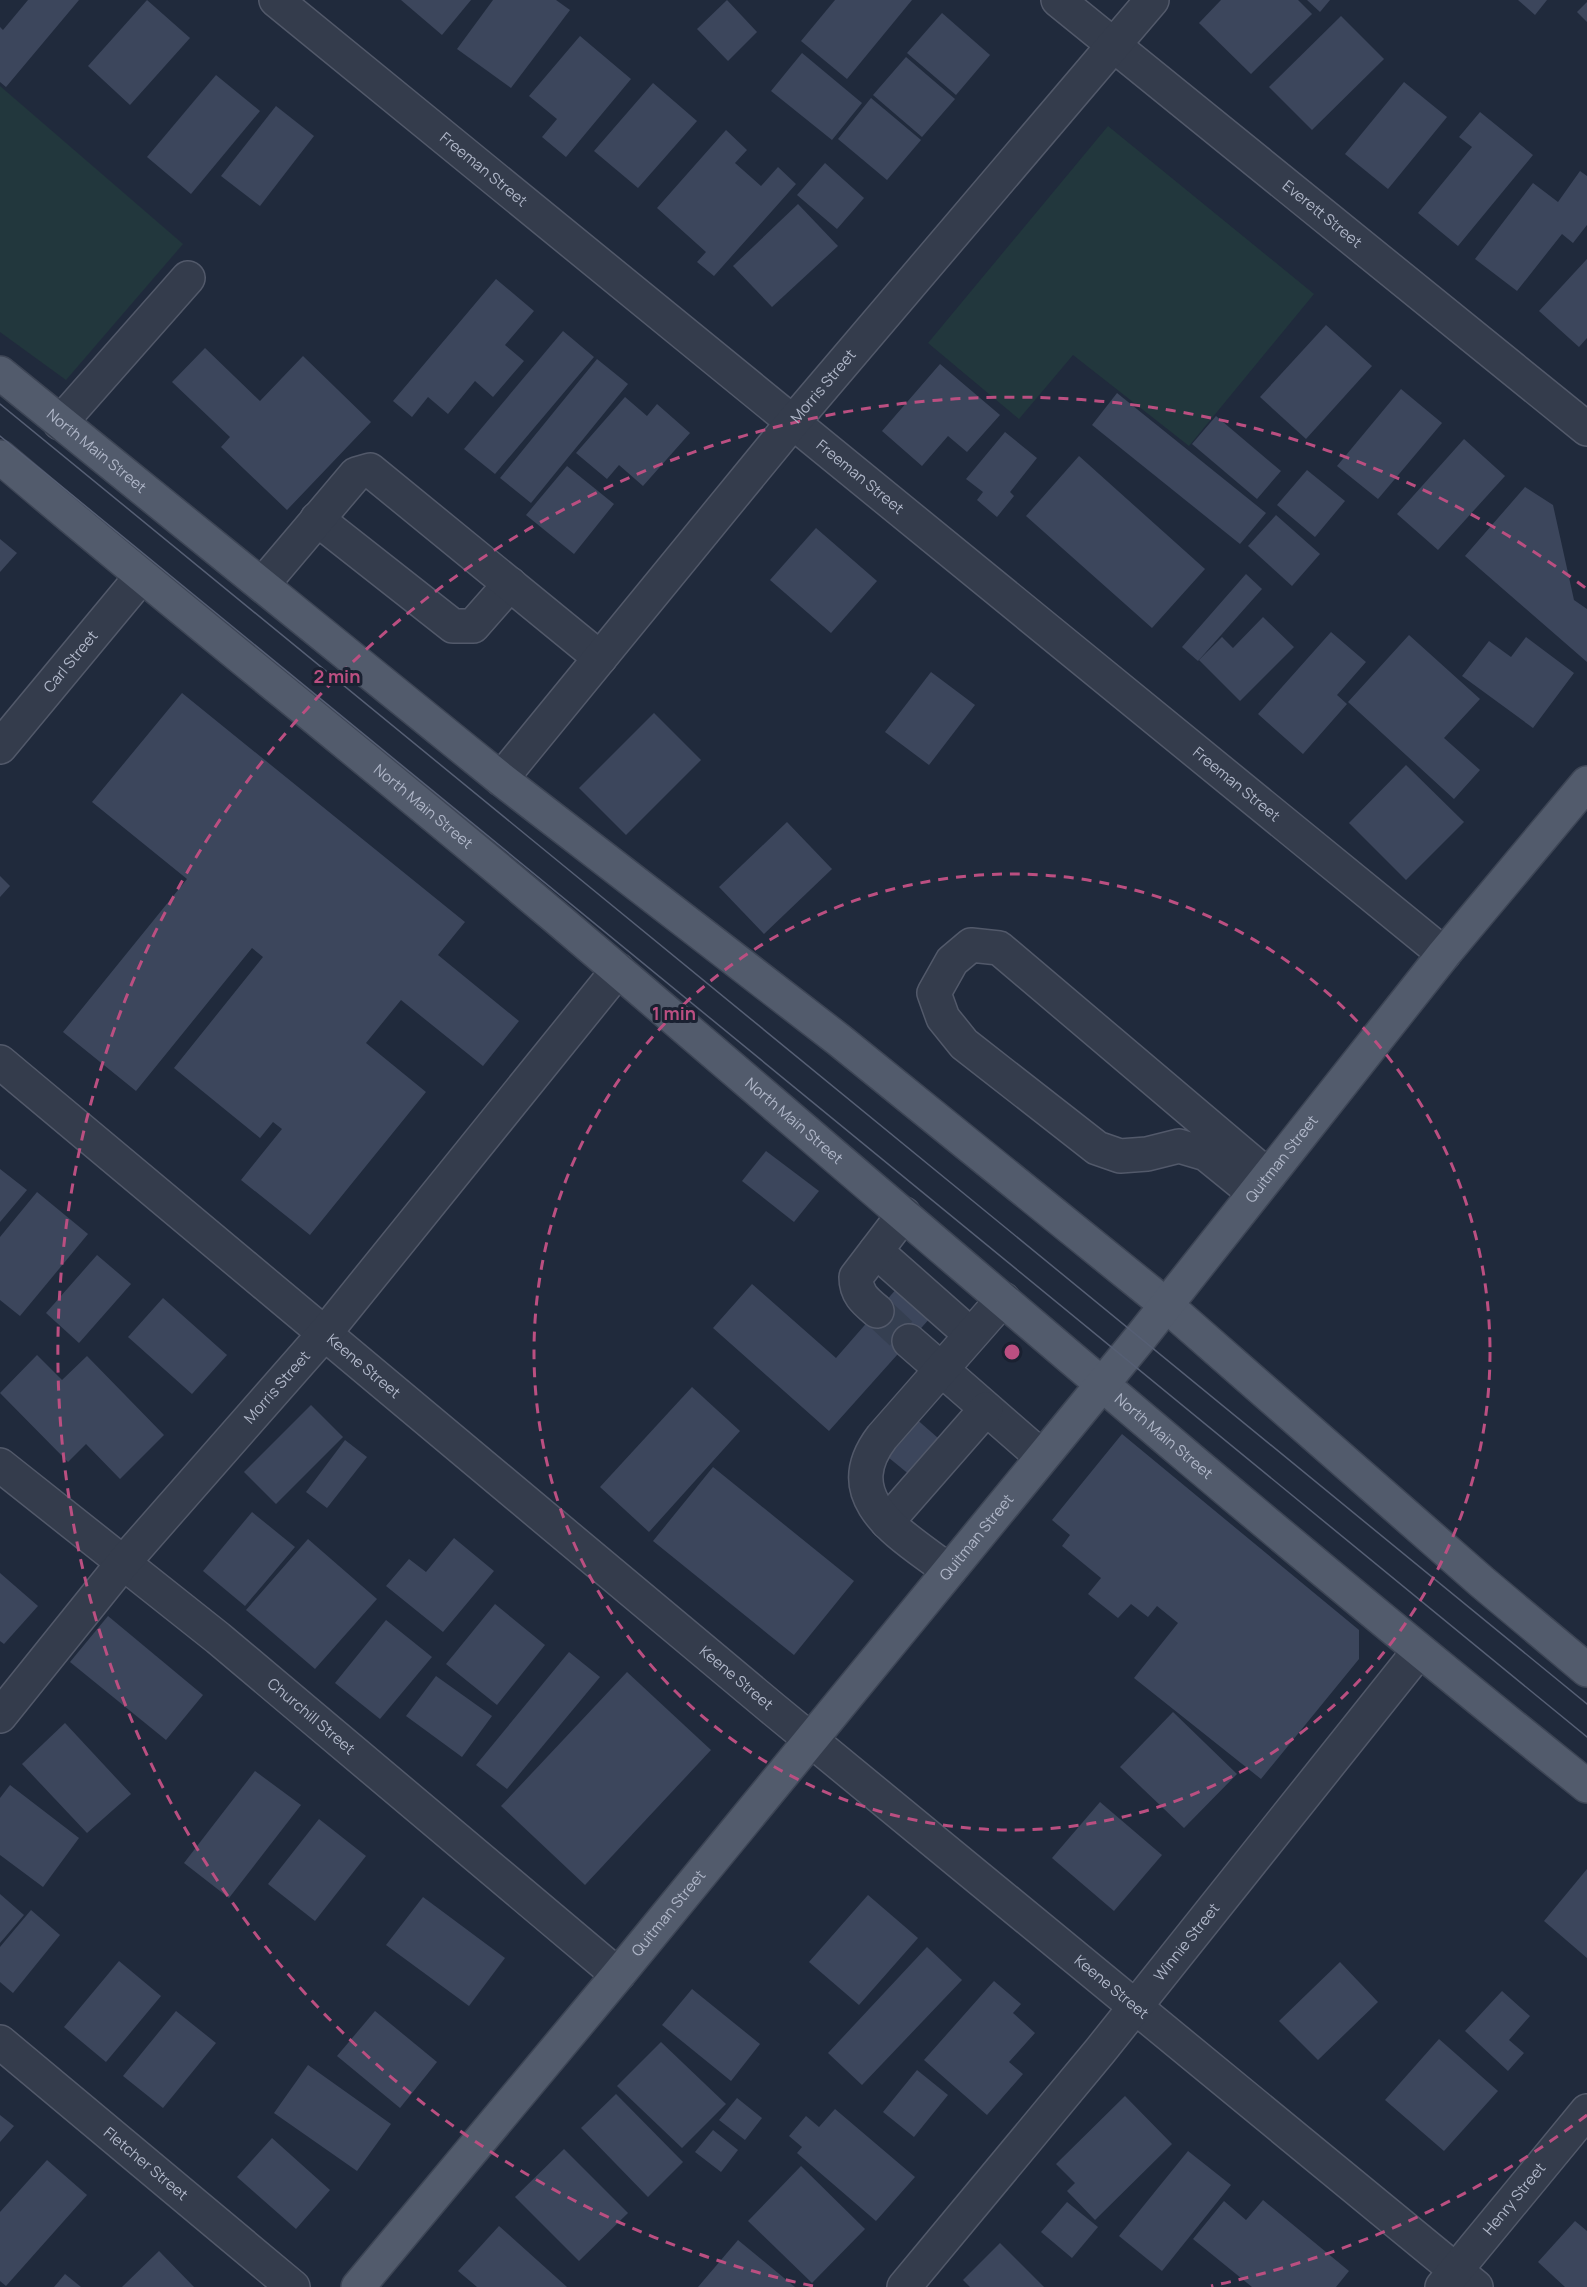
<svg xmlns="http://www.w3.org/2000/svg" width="1587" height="2287" viewBox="0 0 1587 2287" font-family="Manrope,sans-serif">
	<rect width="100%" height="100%" fill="#202a3c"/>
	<g fill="#22373d">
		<polygon points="0,86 183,244 66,380 0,332"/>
		<polygon points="1108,126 1314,294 1189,446 1073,355 1019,419 928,343"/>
	</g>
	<g fill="#3c465c">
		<polygon points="28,0 79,0 6,87 0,82 0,27 3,30"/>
		<polygon points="147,0 190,38 130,105 88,66"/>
		<polygon points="401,0 471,0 442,35"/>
		<polygon points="493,0 556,0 570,10 511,88 457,49"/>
		<polygon points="727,0 757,32 728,61 697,29"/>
		<polygon points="835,0 912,0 847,79 801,41"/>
		<polygon points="1221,0 1298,0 1312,14 1251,74 1199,23"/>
		<polygon points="1307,0 1330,0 1320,12"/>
		<polygon points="1518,0 1547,0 1535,15"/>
		<polygon points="1587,2 1587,22 1577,12"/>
		<polygon points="942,13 990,55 956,95 907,53"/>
		<polygon points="1341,16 1384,59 1312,130 1269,87"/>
		<polygon points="580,36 631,79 566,157 542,137 557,119 529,96"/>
		<polygon points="802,53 862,103 832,140 771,91"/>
		<polygon points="906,57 955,99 922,137 873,95"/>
		<polygon points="216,75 260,111 191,194 147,157"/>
		<polygon points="1404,82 1447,117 1388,189 1345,154"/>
		<polygon points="653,83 697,121 638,188 594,151"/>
		<polygon points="871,98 921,140 887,180 838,139"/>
		<polygon points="276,106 314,136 260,206 221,176"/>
		<polygon points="1480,112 1533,155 1458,246 1418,213 1472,147 1459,137"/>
		<polygon points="726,130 747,150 735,163 761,186 778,167 796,184 714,276 697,262 706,252 657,208"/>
		<polygon points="825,163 864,198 837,229 797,195"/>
		<polygon points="1580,171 1587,176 1587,225 1573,243 1562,234 1517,291 1475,259 1533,183 1558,202"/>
		<polygon points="798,204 838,246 772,307 733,266"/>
		<polygon points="1587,259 1587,338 1579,347 1539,311"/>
		<polygon points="496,279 534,311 505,345 524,361 493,397 475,381 448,414 428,397 412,417 393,401"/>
		<polygon points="1326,325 1372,366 1306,439 1260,397"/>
		<polygon points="563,331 594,357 495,474 464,449"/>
		<polygon points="205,348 260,401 303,356 371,422 287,510 221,447 230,437 172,382"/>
		<polygon points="597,359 628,384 531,503 500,478"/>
		<polygon points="940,364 1000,415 967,452 948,436 922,466 882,431"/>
		<polygon points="1401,389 1442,423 1378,499 1337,466"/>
		<polygon points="1117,393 1266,513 1240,544 1092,425"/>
		<polygon points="625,397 647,416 657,404 690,433 643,486 619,465 607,479 576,453"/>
		<polygon points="1216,416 1281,471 1257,499 1192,444"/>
		<polygon points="1005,432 1037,458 1010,492 1014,496 997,517 977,500 983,492 966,479"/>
		<polygon points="1464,439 1505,476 1438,550 1397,514"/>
		<polygon points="1079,456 1205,569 1152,628 1026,516"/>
		<polygon points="567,466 614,504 574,554 526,515"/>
		<polygon points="1307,470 1345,501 1315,537 1277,505"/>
		<polygon points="1525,487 1553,505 1574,600 1587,609 1587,662 1465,556"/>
		<polygon points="1276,515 1320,554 1292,586 1248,546"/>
		<polygon points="816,528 877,581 831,633 770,580"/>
		<polygon points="0,539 17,553 0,572"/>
		<polygon points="1246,574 1262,589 1198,661 1182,647"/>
		<polygon points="1263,617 1294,647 1240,701 1199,660 1222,637 1233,648"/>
		<polygon points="1331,632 1366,662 1337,695 1347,704 1303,754 1258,714"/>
		<polygon points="1409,635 1480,699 1444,738 1480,770 1454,799 1348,702"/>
		<polygon points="1526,637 1574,673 1533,728 1462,676 1489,641 1511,657"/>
		<polygon points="931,672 975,705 929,765 885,732"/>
		<polygon points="182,693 465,922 438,955 519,1021 483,1066 401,1000 366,1043 426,1092 310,1235 241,1180 282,1129 273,1122 260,1138 174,1068 263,957 252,948 136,1091 63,1032 187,879 92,802"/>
		<polygon points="654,713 701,760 626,835 579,788"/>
		<polygon points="1406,765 1464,822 1406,880 1349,823"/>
		<polygon points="787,822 832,869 764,934 719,887"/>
		<polygon points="0,876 10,886 0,897"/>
		<polygon points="766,1151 819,1191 794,1222 742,1181"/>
		<polygon points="0,1169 27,1190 0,1222"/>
		<polygon points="37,1192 88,1234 20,1316 0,1300 0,1237"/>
		<polygon points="97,1255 131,1284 79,1343 46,1313"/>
		<polygon points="752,1284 836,1358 898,1287 931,1317 829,1431 713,1328"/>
		<polygon points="163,1298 227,1355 192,1394 128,1337"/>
		<polygon points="37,1355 62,1380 87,1356 164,1435 120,1479 86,1444 68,1462 0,1393"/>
		<polygon points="692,1387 740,1431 649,1532 600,1487"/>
		<polygon points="311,1405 343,1437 276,1504 244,1472"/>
		<polygon points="914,1417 946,1445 916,1480 883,1453"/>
		<polygon points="1122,1434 1359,1630 1359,1659 1261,1779 1134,1678 1178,1623 1157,1606 1148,1617 1131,1604 1118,1618 1088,1594 1101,1578 1062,1546 1070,1535 1052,1520"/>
		<polygon points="345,1440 367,1457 327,1508 306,1492"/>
		<polygon points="713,1467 854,1581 794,1655 653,1541"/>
		<polygon points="252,1512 295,1547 245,1606 203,1571"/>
		<polygon points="454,1538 494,1571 443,1632 386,1586 409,1559 426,1572"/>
		<polygon points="308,1539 377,1599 315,1669 246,1610"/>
		<polygon points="0,1573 38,1606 4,1644 0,1641"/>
		<polygon points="495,1604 545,1645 497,1705 446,1664"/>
		<polygon points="108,1616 203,1695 166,1740 70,1662"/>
		<polygon points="386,1620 432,1657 380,1719 335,1683"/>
		<polygon points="569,1652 600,1677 507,1789 476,1765"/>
		<polygon points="627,1672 711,1750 585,1885 501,1806"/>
		<polygon points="436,1676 492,1716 462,1757 406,1716"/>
		<polygon points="1173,1712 1237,1774 1184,1828 1120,1767"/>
		<polygon points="65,1723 131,1794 87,1833 22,1764"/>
		<polygon points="255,1771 301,1805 229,1898 184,1863"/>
		<polygon points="10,1785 79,1838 43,1887 0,1855 0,1798"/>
		<polygon points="1100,1802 1162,1855 1114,1911 1052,1858"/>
		<polygon points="319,1819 366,1856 315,1921 268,1884"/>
		<polygon points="1587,1869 1587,1958 1544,1921"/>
		<polygon points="0,1894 24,1915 0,1943"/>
		<polygon points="868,1895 918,1938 859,2005 809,1962"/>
		<polygon points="423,1897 505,1958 469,2006 386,1945"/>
		<polygon points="31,1910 60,1935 13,1993 0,1982 0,1947"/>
		<polygon points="927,1947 962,1980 862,2085 828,2053"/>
		<polygon points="119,1961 161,1996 106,2062 64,2027"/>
		<polygon points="1340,1962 1378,2002 1318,2060 1279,2021"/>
		<polygon points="994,1981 1021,2004 1013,2013 1035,2033 1009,2062 1023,2074 987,2115 924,2060"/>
		<polygon points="692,1989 760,2044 731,2081 662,2025"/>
		<polygon points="1502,1991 1530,2016 1509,2040 1524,2053 1508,2071 1465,2031"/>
		<polygon points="176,2011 216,2043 163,2108 123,2076"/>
		<polygon points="375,2011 437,2062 400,2108 337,2056"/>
		<polygon points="1439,2039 1498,2091 1444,2151 1385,2100"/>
		<polygon points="661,2042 726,2104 682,2148 617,2086"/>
		<polygon points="308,2065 391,2124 357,2171 274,2113"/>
		<polygon points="917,2070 948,2095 914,2137 883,2112"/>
		<polygon points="616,2094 683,2162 648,2197 581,2128"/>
		<polygon points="1125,2096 1172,2144 1095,2220 1067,2191 1075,2183 1056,2164"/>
		<polygon points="737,2098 762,2118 745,2140 719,2120"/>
		<polygon points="835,2109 915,2177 876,2221 797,2153 802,2147 789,2136 806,2116 819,2127"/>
		<polygon points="0,2115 14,2126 0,2142"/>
		<polygon points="713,2130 738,2150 721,2172 695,2152"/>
		<polygon points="272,2138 330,2190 296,2229 237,2177"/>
		<polygon points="564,2149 628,2213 579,2261 515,2197"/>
		<polygon points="1188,2151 1231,2185 1162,2271 1119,2236"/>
		<polygon points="47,2160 87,2195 6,2286 0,2281 0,2212"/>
		<polygon points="801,2166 865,2229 812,2283 748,2221"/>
		<polygon points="1263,2200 1349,2271 1336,2287 1252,2287 1193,2239 1224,2201 1246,2220"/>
		<polygon points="1067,2202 1098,2227 1072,2258 1041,2232"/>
		<polygon points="1575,2221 1587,2231 1587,2287 1565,2287 1538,2262"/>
		<polygon points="499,2226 567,2287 477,2287 458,2271"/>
		<polygon points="738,2240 795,2287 698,2287"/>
		<polygon points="1000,2243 1044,2287 970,2287 963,2280"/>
		<polygon points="159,2251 194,2287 122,2287"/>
		<polygon points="65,2274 81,2287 54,2287"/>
	</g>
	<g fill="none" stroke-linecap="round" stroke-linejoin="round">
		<polyline stroke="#353f51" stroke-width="33" stroke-dasharray="33 16" stroke-linecap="butt" points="877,1311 909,1341"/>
		<g stroke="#52596a" stroke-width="36">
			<g id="minor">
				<path id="s1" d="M276,0L1444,954"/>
				<path id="s2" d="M1058,0L1587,429"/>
				<polyline points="60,423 188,278"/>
				<polyline points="317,519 453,626 473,626 510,584"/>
				<polyline points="262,585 356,474 370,470 600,658"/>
				<path id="s3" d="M0,747L141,577"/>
				<path id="s4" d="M501,779L793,422L1152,0"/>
				<path id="s5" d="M0,1062L772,1708L1476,2287"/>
				<polyline points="1254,1193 1206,1154 1179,1146 1147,1154 1120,1156 1097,1148 964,1044 943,1018 934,993 952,961 971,945 999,948 1268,1176"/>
				<polyline points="876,1251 971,1335"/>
				<path d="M877,1311C865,1301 856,1294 856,1277L904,1214"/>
				<polyline points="909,1341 1042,1457"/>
				<path id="s6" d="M0,1465L218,1638L618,1975"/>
				<polyline points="887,1522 986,1409"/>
				<path d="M949,1571C904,1536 834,1500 882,1437L1003,1299"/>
				<path id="s7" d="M0,1716L123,1563L325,1333L618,970"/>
				<path id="s8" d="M0,2042L293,2287"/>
				<path id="s9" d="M904,2287L1100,2051L1419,1651"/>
				<path id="s10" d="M1442,2287L1587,2111"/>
			</g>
		</g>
		<g stroke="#3d4555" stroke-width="36">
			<g id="major">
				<path id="s11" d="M0,373L501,779L839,1040L1166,1305L1482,1582L1587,1670"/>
				<path id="s12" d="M0,457C182,612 370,760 553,915C896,1207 1235,1504 1587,1786"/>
				<path id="s13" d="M358,2287L618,1975L1141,1337L1444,954L1587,783"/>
			</g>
		</g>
		<use href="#minor" stroke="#343c4c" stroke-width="33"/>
		<use href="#major" stroke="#525b6c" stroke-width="33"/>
		<g stroke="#565f74" stroke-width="1.5">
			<polyline points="0,404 1587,1704"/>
			<polyline points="0,436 1587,1737"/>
		</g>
	</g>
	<g fill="none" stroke="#bb4f81" stroke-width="3" stroke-dasharray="10 8">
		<circle cx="1012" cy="1352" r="478"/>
		<path d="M1587 2115A955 955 0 0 1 1211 2286M813 2286A955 955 0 1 1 1587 589"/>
	</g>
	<g text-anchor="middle" stroke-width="6" stroke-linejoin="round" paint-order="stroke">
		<g font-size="15" fill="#afb6c8" stroke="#1a2131">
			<text dy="5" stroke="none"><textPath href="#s1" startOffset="268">Freeman Street</textPath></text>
			<text dy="5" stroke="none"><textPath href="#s2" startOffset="340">Everett Street</textPath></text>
			<text dy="5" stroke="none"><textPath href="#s4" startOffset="508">Morris Street</textPath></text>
			<text dy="5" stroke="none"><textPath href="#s11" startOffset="124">North Main Street</textPath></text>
			<text dy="5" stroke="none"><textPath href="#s1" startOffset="754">Freeman Street</textPath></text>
			<text dy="5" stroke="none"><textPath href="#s3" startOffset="111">Carl Street</textPath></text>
			<text dy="5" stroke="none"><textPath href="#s1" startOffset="1240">Freeman Street</textPath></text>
			<text dy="5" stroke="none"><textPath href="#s12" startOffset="549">North Main Street</textPath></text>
			<text dy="5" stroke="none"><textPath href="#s12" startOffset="1035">North Main Street</textPath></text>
			<text dy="5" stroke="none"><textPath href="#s13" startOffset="1458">Quitman Street</textPath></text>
			<text dy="5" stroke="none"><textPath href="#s5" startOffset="474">Keene Street</textPath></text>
			<text dy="5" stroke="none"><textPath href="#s7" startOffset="430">Morris Street</textPath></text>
			<text dy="5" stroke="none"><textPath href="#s12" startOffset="1521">North Main Street</textPath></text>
			<text dy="5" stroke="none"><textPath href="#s13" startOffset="972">Quitman Street</textPath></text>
			<text dy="5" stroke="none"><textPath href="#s5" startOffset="960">Keene Street</textPath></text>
			<text dy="5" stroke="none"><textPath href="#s6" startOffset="400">Churchill Street</textPath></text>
			<text dy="5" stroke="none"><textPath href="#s13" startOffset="486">Quitman Street</textPath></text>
			<text dy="5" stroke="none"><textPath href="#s9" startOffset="446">Winnie Street</textPath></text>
			<text dy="5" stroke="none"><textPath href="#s5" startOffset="1446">Keene Street</textPath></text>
			<text dy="5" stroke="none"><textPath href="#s8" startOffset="190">Fletcher Street</textPath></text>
			<text dy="5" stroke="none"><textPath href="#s10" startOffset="114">Henry Street</textPath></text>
		</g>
	</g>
	<circle cx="1012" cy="1352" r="9" fill="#bb4f81" stroke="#1a2131" stroke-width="3"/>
	<g font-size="18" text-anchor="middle" font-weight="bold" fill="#bb4f81" stroke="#1a2131" stroke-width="6" stroke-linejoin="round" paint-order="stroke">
		<text x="337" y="683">2 min</text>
		<text x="674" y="1020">1 min</text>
	</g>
</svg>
